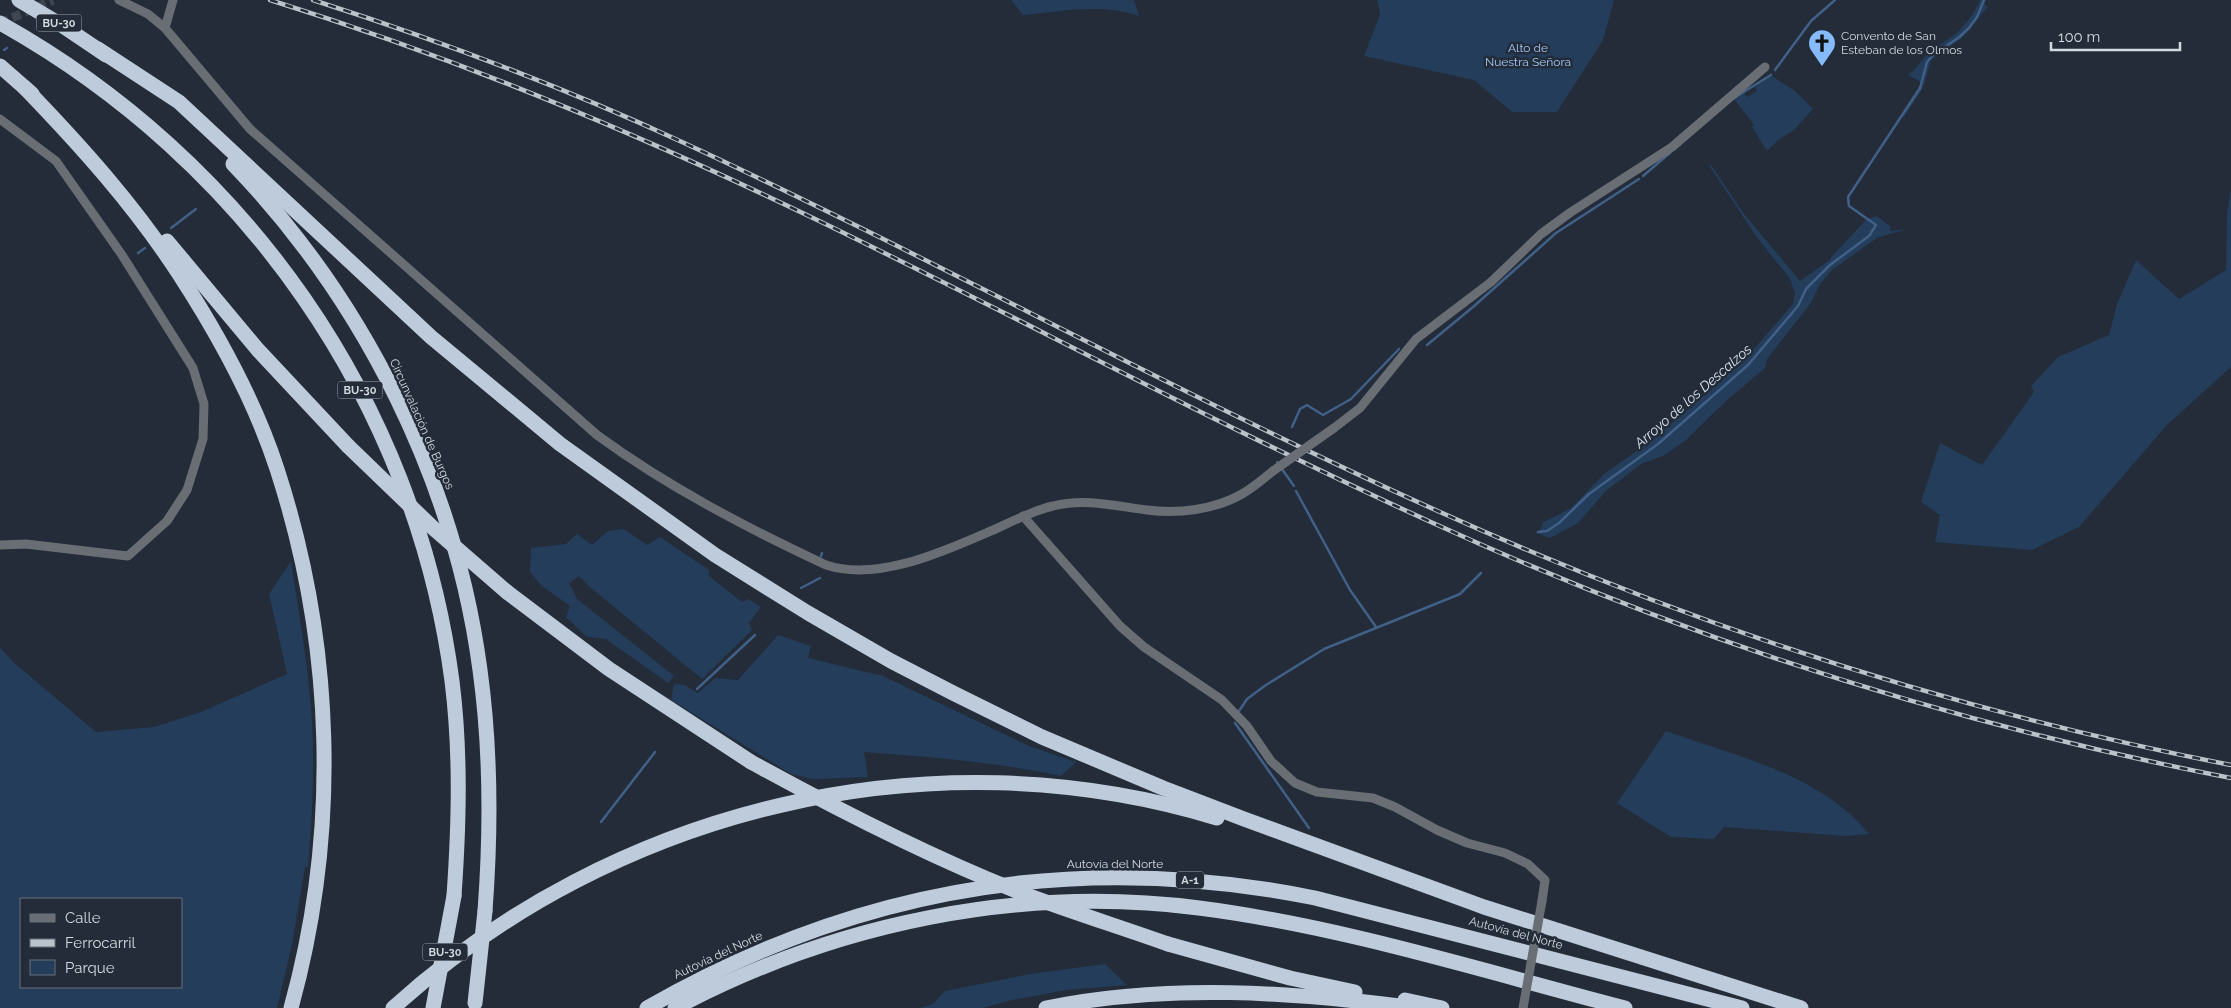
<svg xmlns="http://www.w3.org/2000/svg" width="2231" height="1008" viewBox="0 0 2231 1008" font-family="Raleway,sans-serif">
	<rect width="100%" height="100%" fill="#232c38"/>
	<g fill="#233d5b" fill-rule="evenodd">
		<path d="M1011,0H1134L1139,16C1103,3 1061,11 1023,15Z"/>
		<polygon points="1377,0 1614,0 1603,40 1557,112 1512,112 1474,80 1364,56 1380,14"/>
		<path d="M1980,0H1986L1984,2L1987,8L1962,38L1931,60L1923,88L1904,117L1902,115L1920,88L1921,82L1908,75C1917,69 1921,60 1929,52C1934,47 1942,43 1949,39C1963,29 1973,16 1980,0Z"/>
		<polygon points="1772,76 1795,91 1813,109 1794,130 1778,140 1767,151 1752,127 1754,125 1734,99 1744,93 1747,97 1757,91 1755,87"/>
		<polygon points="1711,165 1745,215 1800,281 1831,259 1831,257 1867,219 1877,216 1890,226 1890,231 1907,229 1877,238 1832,270 1819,286 1811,303 1767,359 1765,368 1727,400 1686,440 1665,455 1641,464 1606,491 1578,523 1550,538 1539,534 1543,522 1570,509 1604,474 1651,441 1720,382 1748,356 1793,304 1795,293 1790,279 1756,236 1710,167"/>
		<polygon points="2231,189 2231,367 2166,426 2079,527 2032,550 1935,542 1940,515 1921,502 1940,443 1982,465 2034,392 2031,386 2058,357 2109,335 2117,304 2136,260 2179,299 2226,270 2227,212"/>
		<polygon points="624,529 647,545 660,537 709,570 709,576 742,602 748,599 761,607 749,623 752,630 702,679 591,588 579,576 569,583 577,599 674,676 668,683 606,639 587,637 566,617 570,606 542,586 530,572 531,548 566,544 577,534 592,545 608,531"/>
		<path d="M291,561C299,615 309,669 312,723C315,771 312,819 308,867H305L292,945L277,1008H0V647L12,661L96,732L154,727L201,712L287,674L269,594ZM21,899H181V987H21Z"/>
		<path d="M778,635L811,646L808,658L883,676L1029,746L1076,762L1061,776C996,762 931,757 864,752L868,777L812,779L791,774L671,700L674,684L685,685L698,693L715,678L738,680Z"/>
		<path d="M1666,731C1735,756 1821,774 1869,834L1845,836L1724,827L1714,839L1671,837L1617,803Z"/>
		<polygon points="1105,964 1127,985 1067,990 1012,1000 983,1008 920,1008 933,1004 945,991 1030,974"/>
	</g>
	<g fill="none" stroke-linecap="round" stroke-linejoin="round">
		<g stroke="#406087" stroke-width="2.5">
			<polyline points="4,50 7,48"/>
			<polyline points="1775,70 1811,21 1835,0"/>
			<polyline points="1734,98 1771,75"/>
			<polyline points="1643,176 1671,152"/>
			<polyline points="171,228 196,209"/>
			<polyline points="138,253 145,248"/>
			<polyline points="1427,345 1473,307 1556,233 1639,179"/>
			<polyline points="1292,427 1300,409 1307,405 1323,415 1351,399 1399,349"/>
			<polyline points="1277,462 1294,486"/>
			<polyline points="1296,491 1350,590 1376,627"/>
			<polyline points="1538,532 1547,531 1559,523 1589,494 1658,444 1748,365 1798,306 1806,289 1830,265 1869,236 1876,225 1849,206 1848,197 1920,88 1927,62 1933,55 1958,38 1969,28 1977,17 1984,0"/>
			<polyline points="821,556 822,553"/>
			<polyline points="801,588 820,578"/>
			<polyline points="697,689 755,635"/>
			<polyline points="1239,711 1247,699 1266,685 1324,649 1460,594 1481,573"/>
			<polyline points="1235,723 1309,828"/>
			<polyline points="601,822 655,752"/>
		</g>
		<polyline stroke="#3d4651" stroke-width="9" stroke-dasharray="9 4.5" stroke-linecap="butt" points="0,23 53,0"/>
		<g stroke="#696e74" stroke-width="9">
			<path d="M119,0L148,14L165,28L250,129L597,435C668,487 747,528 826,565C880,583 951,548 1000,527C1017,519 1035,510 1053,506C1085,498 1115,506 1147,510C1178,514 1214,510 1242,494C1253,488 1263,479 1273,471"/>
			<polyline points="165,28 173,0"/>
			<polyline points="0,119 56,161 122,255 193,368 204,404 203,439 187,490 167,521 128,556 26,544 0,545"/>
			<polyline points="1334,428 1360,408 1416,339 1491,282 1541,234 1571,212 1672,147 1765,67"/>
			<polyline points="1023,516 1120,626 1144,647 1222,700 1247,726 1271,761 1295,783 1317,792 1373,798 1395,807 1437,830 1467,843 1505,853 1528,864 1545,880 1542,901"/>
		</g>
		<g stroke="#becbda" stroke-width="15">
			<polyline points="19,0 63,26 106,55"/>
			<path d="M0,23C245,160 415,401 452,681C461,753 459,824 454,896"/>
			<polyline points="98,49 179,102 431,337 560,444 715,555 808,613 891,661 953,693 1042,737 1163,788 1244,819 1484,907 1801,1008"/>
			<polyline points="0,66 32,94"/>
			<path d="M24,87C81,146 135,206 179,274C218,334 255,401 277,469C334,644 340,831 291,1008"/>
			<path d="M233,164C365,301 455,482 480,670C491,750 491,831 485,911"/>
			<polyline points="167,241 258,350 348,446"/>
			<polyline points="507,592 609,669 751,762"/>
			<polyline points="1168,944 1290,978 1355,992"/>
			<polyline points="1405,1000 1442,1008"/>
			<path d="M393,1008C614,808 930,731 1217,818"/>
			<path d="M647,1008C855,888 1079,850 1315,898L1742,1008"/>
			<path d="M675,1008C835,923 1019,885 1199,908C1341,926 1486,972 1625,1008"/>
			<path d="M1046,1008C1168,983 1293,992 1415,1008"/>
		</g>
		<g stroke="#bbc2ca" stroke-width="4.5">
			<g id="rail">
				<path d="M270,0C457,58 637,133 813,218C1020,318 1223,428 1433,523C1687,639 1957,725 2231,778"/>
				<path d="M313,0C438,40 563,87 682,142C937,260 1183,397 1440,512C1693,626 1958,712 2231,765"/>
			</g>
		</g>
		<use href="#rail" stroke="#232c38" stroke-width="2.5" stroke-dasharray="8" stroke-linecap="butt"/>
		<g stroke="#696e74" stroke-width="9">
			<polyline points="1273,471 1334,428"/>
			<polyline points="1523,1008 1542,901"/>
		</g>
		<g stroke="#becbda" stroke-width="15">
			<polyline points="348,446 432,527 507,592"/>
			<path d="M751,762C840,811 930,857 1024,894C1072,912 1120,927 1168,944"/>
			<polyline points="475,1003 485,911"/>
			<polyline points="433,1008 454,896"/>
		</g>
	</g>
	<defs>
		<g id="church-pin" transform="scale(1.4375)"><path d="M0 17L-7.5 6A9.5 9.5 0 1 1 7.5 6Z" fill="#86bbfb" stroke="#232c38"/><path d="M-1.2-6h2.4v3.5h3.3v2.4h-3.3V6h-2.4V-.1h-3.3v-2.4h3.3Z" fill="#111"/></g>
	</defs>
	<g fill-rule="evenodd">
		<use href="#church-pin" x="1822" y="43"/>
	</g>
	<g text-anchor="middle" stroke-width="5" stroke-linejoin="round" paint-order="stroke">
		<g fill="#232c38" stroke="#9ea5ae" stroke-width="1">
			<rect x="36.5" y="14.5" width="45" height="17" rx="4"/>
			<rect x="337.5" y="381.5" width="45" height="17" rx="4"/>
			<rect x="1176" y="871.5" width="28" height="17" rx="4"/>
			<rect x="422.5" y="943.5" width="45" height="17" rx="4"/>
		</g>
		<g font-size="11" font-weight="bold" fill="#d3d9e1">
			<text x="59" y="27">BU-30</text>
			<text x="360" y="394">BU-30</text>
			<text x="1190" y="884">A-1</text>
			<text x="445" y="956">BU-30</text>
		</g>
		<g font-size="12" fill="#d3d9e1" stroke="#232c38" text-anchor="start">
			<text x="1841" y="40">Convento de San<tspan x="1841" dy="14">Esteban de los Olmos</tspan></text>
		</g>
		<g font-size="12" fill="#a0c8fa" stroke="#232c38">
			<text x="1528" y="52">Alto de<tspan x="1528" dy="14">Nuestra Señora</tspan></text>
		</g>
		<g font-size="12" fill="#d3d9e1" stroke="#232c38">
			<text transform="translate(422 424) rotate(66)" y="4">Circunvalación de Burgos</text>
			<text x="1115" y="868">Autovía del Norte</text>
			<text transform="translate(1516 933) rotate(15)" y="4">Autovía del Norte</text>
			<text transform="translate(718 955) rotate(-25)" y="4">Autovía del Norte</text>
		</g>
		<g font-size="14" font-style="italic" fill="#dbe6f2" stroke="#232c38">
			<text transform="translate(1693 396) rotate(-41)" y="5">Arroyo de los Descalzos</text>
		</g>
	</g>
	<rect x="20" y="898" width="162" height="90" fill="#232c38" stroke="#69717c"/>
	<rect x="30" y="914" width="25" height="8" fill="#696e74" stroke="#69717c"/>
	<text x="65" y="923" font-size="15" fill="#d3d9e1">Calle</text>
	<rect x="30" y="939" width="25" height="8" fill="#bbc2ca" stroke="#69717c"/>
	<text x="65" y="948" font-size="15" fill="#d3d9e1">Ferrocarril</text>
	<rect x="30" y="960" width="25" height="15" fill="#233d5b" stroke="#69717c"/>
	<text x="65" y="973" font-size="15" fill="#d3d9e1">Parque</text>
	<path d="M2051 42v8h129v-8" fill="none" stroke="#d3d9e1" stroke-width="2.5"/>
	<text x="2058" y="42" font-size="15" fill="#d3d9e1" stroke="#232c38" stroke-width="4" paint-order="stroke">100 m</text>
</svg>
